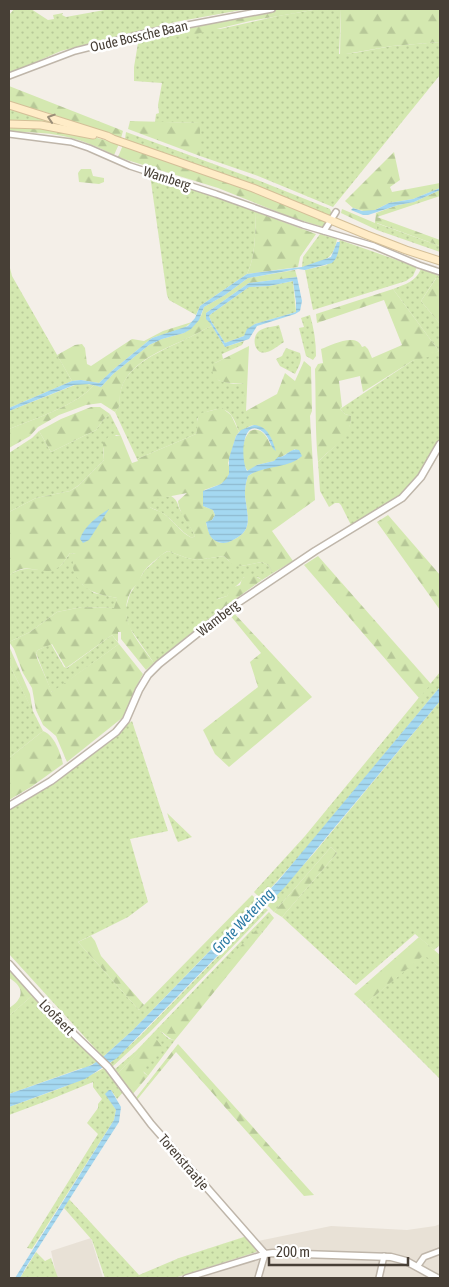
<svg xmlns="http://www.w3.org/2000/svg" width="449" height="1287" viewBox="0 0 449 1287" font-family="'Asap Condensed',sans-serif">
	<defs>
		<pattern id="grass-dots" width="8" height="8" patternUnits="userSpaceOnUse" patternTransform="scale(1.25)"><rect width="8" height="8" fill="#d4e8b0"/><path d="M2 2h.1M6 6h.1" fill="none" stroke="#b7c898" stroke-width="1.8" stroke-linecap="round"/></pattern>
		<pattern id="forest-firs" width="22" height="20" patternUnits="userSpaceOnUse" patternTransform="scale(1.25)"><rect width="22" height="20" fill="#d4e8b0"/><path d="M5 1l3.5 6h-7zM16 11l3.5 6h-7z" fill="#b7c898"/></pattern>
		<pattern id="water-rules" width="6" height="5" patternUnits="userSpaceOnUse" patternTransform="scale(1.25)"><rect width="6" height="5" fill="#a4d8f1"/><path d="M0 2.5h6" fill="none" stroke="#8fbacf"/></pattern>
	</defs>
	<rect width="100%" height="100%" fill="#f4efe8"/>
	<g fill="#e8e1d6">
		<polygon points="440,1224 440,1278 139,1278 178,1265 258,1241 331,1226 407,1230 435,1226"/>
		<polygon points="91,1238 103,1278 57,1278 51,1251"/>
	</g>
	<g fill="url(#grass-dots)">
		<polygon points="14,9 31,9 48,20 54,19 53,15 63,13 62,15 66,17 110,9 247,9 175,22 88,44 61,51 15,71 9,71 9,15"/>
		<polygon points="319,9 341,9 339,54 354,53 392,46 440,42 440,75 333,207 258,176 200,156 200,123 155,122 156,114 159,113 158,105 162,83 134,81 134,67 139,37 170,29 220,29 278,16"/>
		<polygon points="9,106 77,127 9,122"/>
		<polygon points="126,132 260,181 330,209 332,214 330,216 250,184 125,139"/>
		<path d="M150,175L235,203L256,212C255,233 256,255 247,274L200,306L196,315L169,300L167,295Z"/>
		<polygon points="376,223 440,246 440,252 377,230"/>
		<path d="M320,234L337,239C333,262 322,261 302,267L303,257Z"/>
		<polygon points="340,240 417,267 413,276 406,281 313,310 305,270 327,265"/>
		<polygon points="9,264 12,276 72,381 9,408"/>
		<path d="M421,269L440,276V279L436,278L421,301L440,324V442L419,478L404,494L352,527L341,505L339,503H335L329,507L320,491L318,462C331,448 351,437 351,416L345,414L340,409L412,361L439,351L393,289C406,284 415,282 421,269Z"/>
		<polygon points="293,281 296,312 255,324 244,336 225,343 211,321 209,316 211,314 249,287 269,286"/>
		<path d="M310,315C314,329 316,342 316,356L313,360L306,356L299,328L304,327L301,318Z"/>
		<path d="M279,325L284,342C279,345 272,351 267,352C254,356 251,337 259,331C264,327 273,327 279,325Z"/>
		<path d="M212,326L225,347L244,341L242,345L222,354L223,359L215,363L218,380L233,384L245,383L246,411L249,414L250,426L239,432C234,418 230,406 213,410C205,412 201,413 197,419L198,429L196,434L137,459L115,412L120,405C116,368 157,353 184,340C193,336 202,330 212,326Z"/>
		<path d="M286,348L300,353C303,361 298,367 295,374L280,366L276,359L282,356Z"/>
		<path d="M80,383L94,385C79,404 32,420 9,429V411Z"/>
		<polygon points="110,414 121,436 116,435 103,448 104,460 79,485 70,491 36,498 9,512 9,453 32,438 39,431 51,452 96,430 103,420"/>
		<path d="M171,496C180,502 176,505 182,513C187,521 191,527 195,536L192,538C181,532 174,521 164,514C158,510 152,509 146,505V500Z"/>
		<path d="M168,551L187,558L197,560L224,556L229,561L241,566L262,562L268,565L273,573L262,580L258,577H244C238,587 233,586 227,596L217,599L215,610L216,613L154,663L129,627L125,611L130,594L145,570L153,563L161,555Z"/>
		<path d="M70,553L76,554L82,584L94,593L117,598L115,608L82,607L57,612L30,632L9,642V576C27,560 48,579 63,563C65,560 68,556 70,553Z"/>
		<polygon points="112,635 119,644 53,692 51,691 36,653 38,650 51,644 64,667 67,668"/>
		<polygon points="9,664 43,731 9,758"/>
		<polygon points="440,672 440,687 303,852 261,899 254,892 305,836"/>
		<polygon points="440,701 440,945 434,950 415,934 356,985 282,917 337,853 331,847 274,912 267,905 315,852"/>
		<polygon points="132,721 168,831 130,839 148,902 128,917 78,942 139,1010 252,895 258,901 133,1030 103,1057 9,954 9,809 45,788"/>
		<polygon points="167,813 192,837 178,842 176,838"/>
		<polygon points="265,908 268,910 150,1032 112,1067 109,1064 140,1036"/>
		<polygon points="269,912 274,918 262,933 258,929 160,1031 169,1039 175,1040 148,1076 142,1070 157,1040 154,1037 118,1073 115,1069 136,1051"/>
		<polygon points="424,954 440,967 440,1079 365,1004"/>
		<polygon points="34,994 99,1061 83,1069 82,1068 9,1094 9,1016"/>
		<path d="M106,1067L125,1090L117,1099L111,1090L106,1094L116,1110L114,1120L32,1249L27,1248L98,1134L87,1123L98,1108V1104L102,1099L93,1087V1082L49,1100L9,1115V1107C42,1095 76,1084 106,1067Z"/>
		<polygon points="69,1199 139,1275 179,1258 247,1236 258,1249 256,1252 174,1278 105,1278 92,1240 64,1208"/>
		<polygon points="36,1252 45,1261 51,1258 58,1278 20,1278"/>
	</g>
	<g fill="url(#forest-firs)" fill-rule="evenodd">
		<polygon points="276,9 319,9 250,21 196,34 176,35 170,29"/>
		<polygon points="341,9 440,9 440,42 392,46 340,55"/>
		<polygon points="9,86 121,130 123,131 121,138 45,112 9,103"/>
		<polygon points="130,121 200,123 200,156 128,129"/>
		<path d="M9,125C46,124 84,134 119,144L114,155C78,136 50,131 9,132Z"/>
		<polygon points="123,145 257,192 327,222 323,227 290,217 218,188 127,160 118,157"/>
		<polygon points="394,152 400,180 390,187 392,192 440,183 440,188 413,199 389,203 375,210 367,212 353,208 345,201"/>
		<polygon points="81,169 91,169 93,176 104,178 104,182 99,184 79,182 78,173"/>
		<polygon points="440,190 440,196 377,217 440,240 440,246 377,223 377,230 341,213 342,209 375,223 376,213 398,205 414,202"/>
		<path d="M256,212L316,234L300,257L298,267L247,274C256,255 255,233 256,212Z"/>
		<path d="M295,270L297,277L249,283L206,313L212,326C202,330 193,336 184,340C157,352 116,368 120,405L115,412L101,403L86,405L59,415L38,427L30,436L9,448V429C32,420 79,404 94,385L101,387L113,374L149,345L162,339L184,333L201,316L204,307L225,295L248,278Z"/>
		<polygon points="437,277 440,279 440,324 421,301"/>
		<path d="M393,289L439,351L428,357L412,361L363,392L360,376L339,381L342,407L340,409L345,414L351,416C351,440 332,446 318,462C315,431 316,400 315,369L318,364L323,363L321,349C332,345 356,332 362,347L365,346L368,349L372,358L402,345L384,300L317,323L316,314Z"/>
		<polygon points="192,322 184,328 152,338 114,369 99,383 81,380 72,381 57,355 75,345 82,344 85,348 87,364 91,366 132,339 144,341 163,331"/>
		<path d="M249,346L246,411L277,394L285,373L295,381L304,361L311,367L312,411L310,416L315,500L272,531L293,561L273,573L268,565L262,562L241,566L232,564L224,556L197,560L187,558L168,551C164,552 148,566 145,570C142,573 141,577 139,581C137,585 132,588 130,593C117,621 139,642 154,663L146,670L121,639V632H118V642L112,635L66,668L52,644L38,650L36,653L37,658L52,692L119,644L143,674C134,688 132,705 122,718L67,762L56,736L43,725L36,710L32,688L23,673L14,649L9,642L30,632L57,612L82,607L114,608L117,598C109,596 100,595 94,592C81,587 66,568 76,554L70,553C66,558 63,565 57,568C42,578 28,559 9,576V512L36,498L70,491L78,486L104,460L103,443L109,436H121L132,463L138,461L137,459L196,434C199,427 194,420 201,413L222,408L231,415L239,432L236,436L228,463L230,470L228,478L221,484L204,490L203,506L213,510L215,515L212,520L206,523C208,530 210,539 218,542C223,544 229,542 233,540C252,531 248,520 246,503C244,494 245,484 248,476L256,471L299,459L295,449L274,461L257,465L248,471C239,461 241,441 250,431C262,426 267,437 271,446C276,436 261,430 254,425L250,426L249,425V414H247L246,412H244L245,383C233,384 204,384 215,363ZM187,493L178,501C179,514 190,524 195,536L192,538C181,533 174,521 164,514C158,509 148,510 146,501Z"/>
		<polygon points="91,407 100,407 110,414 103,420 96,430 51,452 39,431 61,419"/>
		<polygon points="388,515 440,575 440,610 377,522"/>
		<polygon points="318,556 431,684 419,698 304,565"/>
		<polygon points="247,575 253,575 262,580 216,613 214,607 215,600 227,596 231,588 240,585 242,579"/>
		<polygon points="233,612 312,697 229,767 215,754 203,730 258,687 250,662 261,653 229,614"/>
		<polygon points="9,646 30,694 33,712 9,664"/>
		<path d="M43,731C55,736 60,752 63,764L31,787L9,800V758Z"/>
		<polygon points="331,847 337,853 282,917 274,912"/>
		<path d="M258,928L262,933L175,1040C168,1039 166,1033 159,1031Z"/>
		<polygon points="91,936 95,941 101,956 144,1005 139,1010 78,942"/>
		<polygon points="419,937 440,955 440,967 424,955 365,1004 354,994"/>
		<path d="M10,969L34,994L9,1016V1008C24,999 25,987 9,978Z"/>
		<polygon points="154,1036 163,1048 143,1069 144,1073 148,1076 132,1095 118,1073"/>
		<polygon points="178,1044 314,1195 304,1196 176,1052 136,1101 135,1099"/>
	</g>
	<g fill="url(#water-rules)" fill-rule="evenodd">
		<polygon points="440,188 440,190 414,202 398,205 368,215 363,215 351,210 353,208 362,211 375,210 389,203 413,199"/>
		<path d="M337,242H340C339,249 338,258 332,263L305,270L298,269L248,278L225,295L204,307L199,320L191,329L184,333L162,339L149,345L113,374L101,387L89,384L74,385L9,411V408L72,381L81,380L99,383L114,369L152,338L188,326L195,318L200,306L247,274L302,267L331,257Z"/>
		<path d="M297,277L302,301L300,311L295,314L257,326L249,339L225,347L210,323L206,319V313L249,283ZM293,281L296,302V312L255,324L247,329L244,336L225,343L211,321L209,316L211,314L249,287L269,286Z"/>
		<path d="M254,425C268,426 272,439 276,451C270,448 270,437 263,432C242,415 240,459 247,471L257,465L274,461L278,457C286,458 290,447 299,450L302,456C288,469 264,465 248,476C245,484 244,494 246,503C248,520 252,531 233,540C228,543 223,544 218,542C209,539 208,530 206,522L212,520L215,515L213,510L203,506V491L221,484L226,479L229,474V458L236,436L241,430Z"/>
		<path d="M109,509L89,540L83,543L80,539C84,526 98,516 109,509Z"/>
		<polygon points="440,687 440,701 285,887 117,1058 85,1079 9,1107 9,1094 92,1065 103,1057 133,1030 278,881"/>
		<polygon points="109,1090 111,1090 121,1107 119,1122 26,1267 20,1278 15,1278 114,1120 116,1110 105,1094"/>
	</g>
	<g fill="none" stroke-linecap="round" stroke-linejoin="round">
		<g stroke="#bfb6aa" stroke-width="8">
			<g id="minor">
				<polyline points="9,76 75,51 150,32 272,9"/>
				<polyline points="9,134 71,142 89,148 130,166 216,194 303,225 374,246 419,265 440,272"/>
				<polyline points="324,231 336,212"/>
				<polyline points="417,1267 424,1257 440,1251"/>
				<polyline points="186,1278 265,1254 258,1278"/>
				<polyline points="379,1278 384,1256"/>
			</g>
		</g>
		<g stroke="#bfb6aa" stroke-width="9">
			<g id="tertiary">
				<polyline points="9,806 51,781 116,732 126,720 139,690 148,675 159,664 227,610 315,551 402,498 421,477 440,444"/>
				<polyline points="9,964 59,1020 108,1067 151,1124 265,1254 273,1253 391,1257 406,1261 437,1278"/>
			</g>
		</g>
		<g stroke="#d4bf98" stroke-width="9">
			<g id="secondary">
				<polyline points="9,105 107,136 113,139 253,188 367,235 406,250 440,261"/>
				<polyline points="9,124 41,125 93,135"/>
			</g>
		</g>
		<use href="#minor" stroke="#fff" stroke-width="5"/>
		<use href="#tertiary" stroke="#fff" stroke-width="6"/>
		<use href="#secondary" stroke="#ffecc7" stroke-width="7"/>
	</g>
	<defs><path id="oneway-chevron" d="M-2-3.5L2.5 0L-2 3.5" fill="none" stroke-width="1.6" stroke-linecap="round" stroke-linejoin="round" transform="scale(1.25)"/></defs>
	<use stroke="#9a8d77" href="#oneway-chevron" transform="translate(51 118) rotate(-162)"/>
	<g text-anchor="middle" stroke-width="5" stroke-linejoin="round" paint-order="stroke">
		<g font-size="14" fill="#473f36" stroke="#fff">
			<text transform="translate(139 36) rotate(-13)" y="5">Oude Bossche Baan</text>
			<text transform="translate(167 178) rotate(18)" y="5">Wamberg</text>
			<text transform="translate(218 618) rotate(-38)" y="5">Wamberg</text>
			<text transform="translate(57 1017) rotate(46)" y="5">Loofaert</text>
			<text transform="translate(184 1162) rotate(49)" y="5">Torenstraatje</text>
		</g>
		<g font-size="15" font-style="italic" fill="#2c7ba4" stroke="#fff">
			<text transform="translate(243 921) rotate(-47)" y="5">Grote Wetering</text>
		</g>
	</g>
	<rect width="449" height="1287" fill="none" stroke="#473f36" stroke-width="20"/>
	<path d="M269 1257v8h139v-8" fill="none" stroke="#473f36" stroke-width="2.5"/>
	<text x="276" y="1257" font-size="15" fill="#473f36" stroke="#ffffff" stroke-width="4" paint-order="stroke">200 m</text>
</svg>
